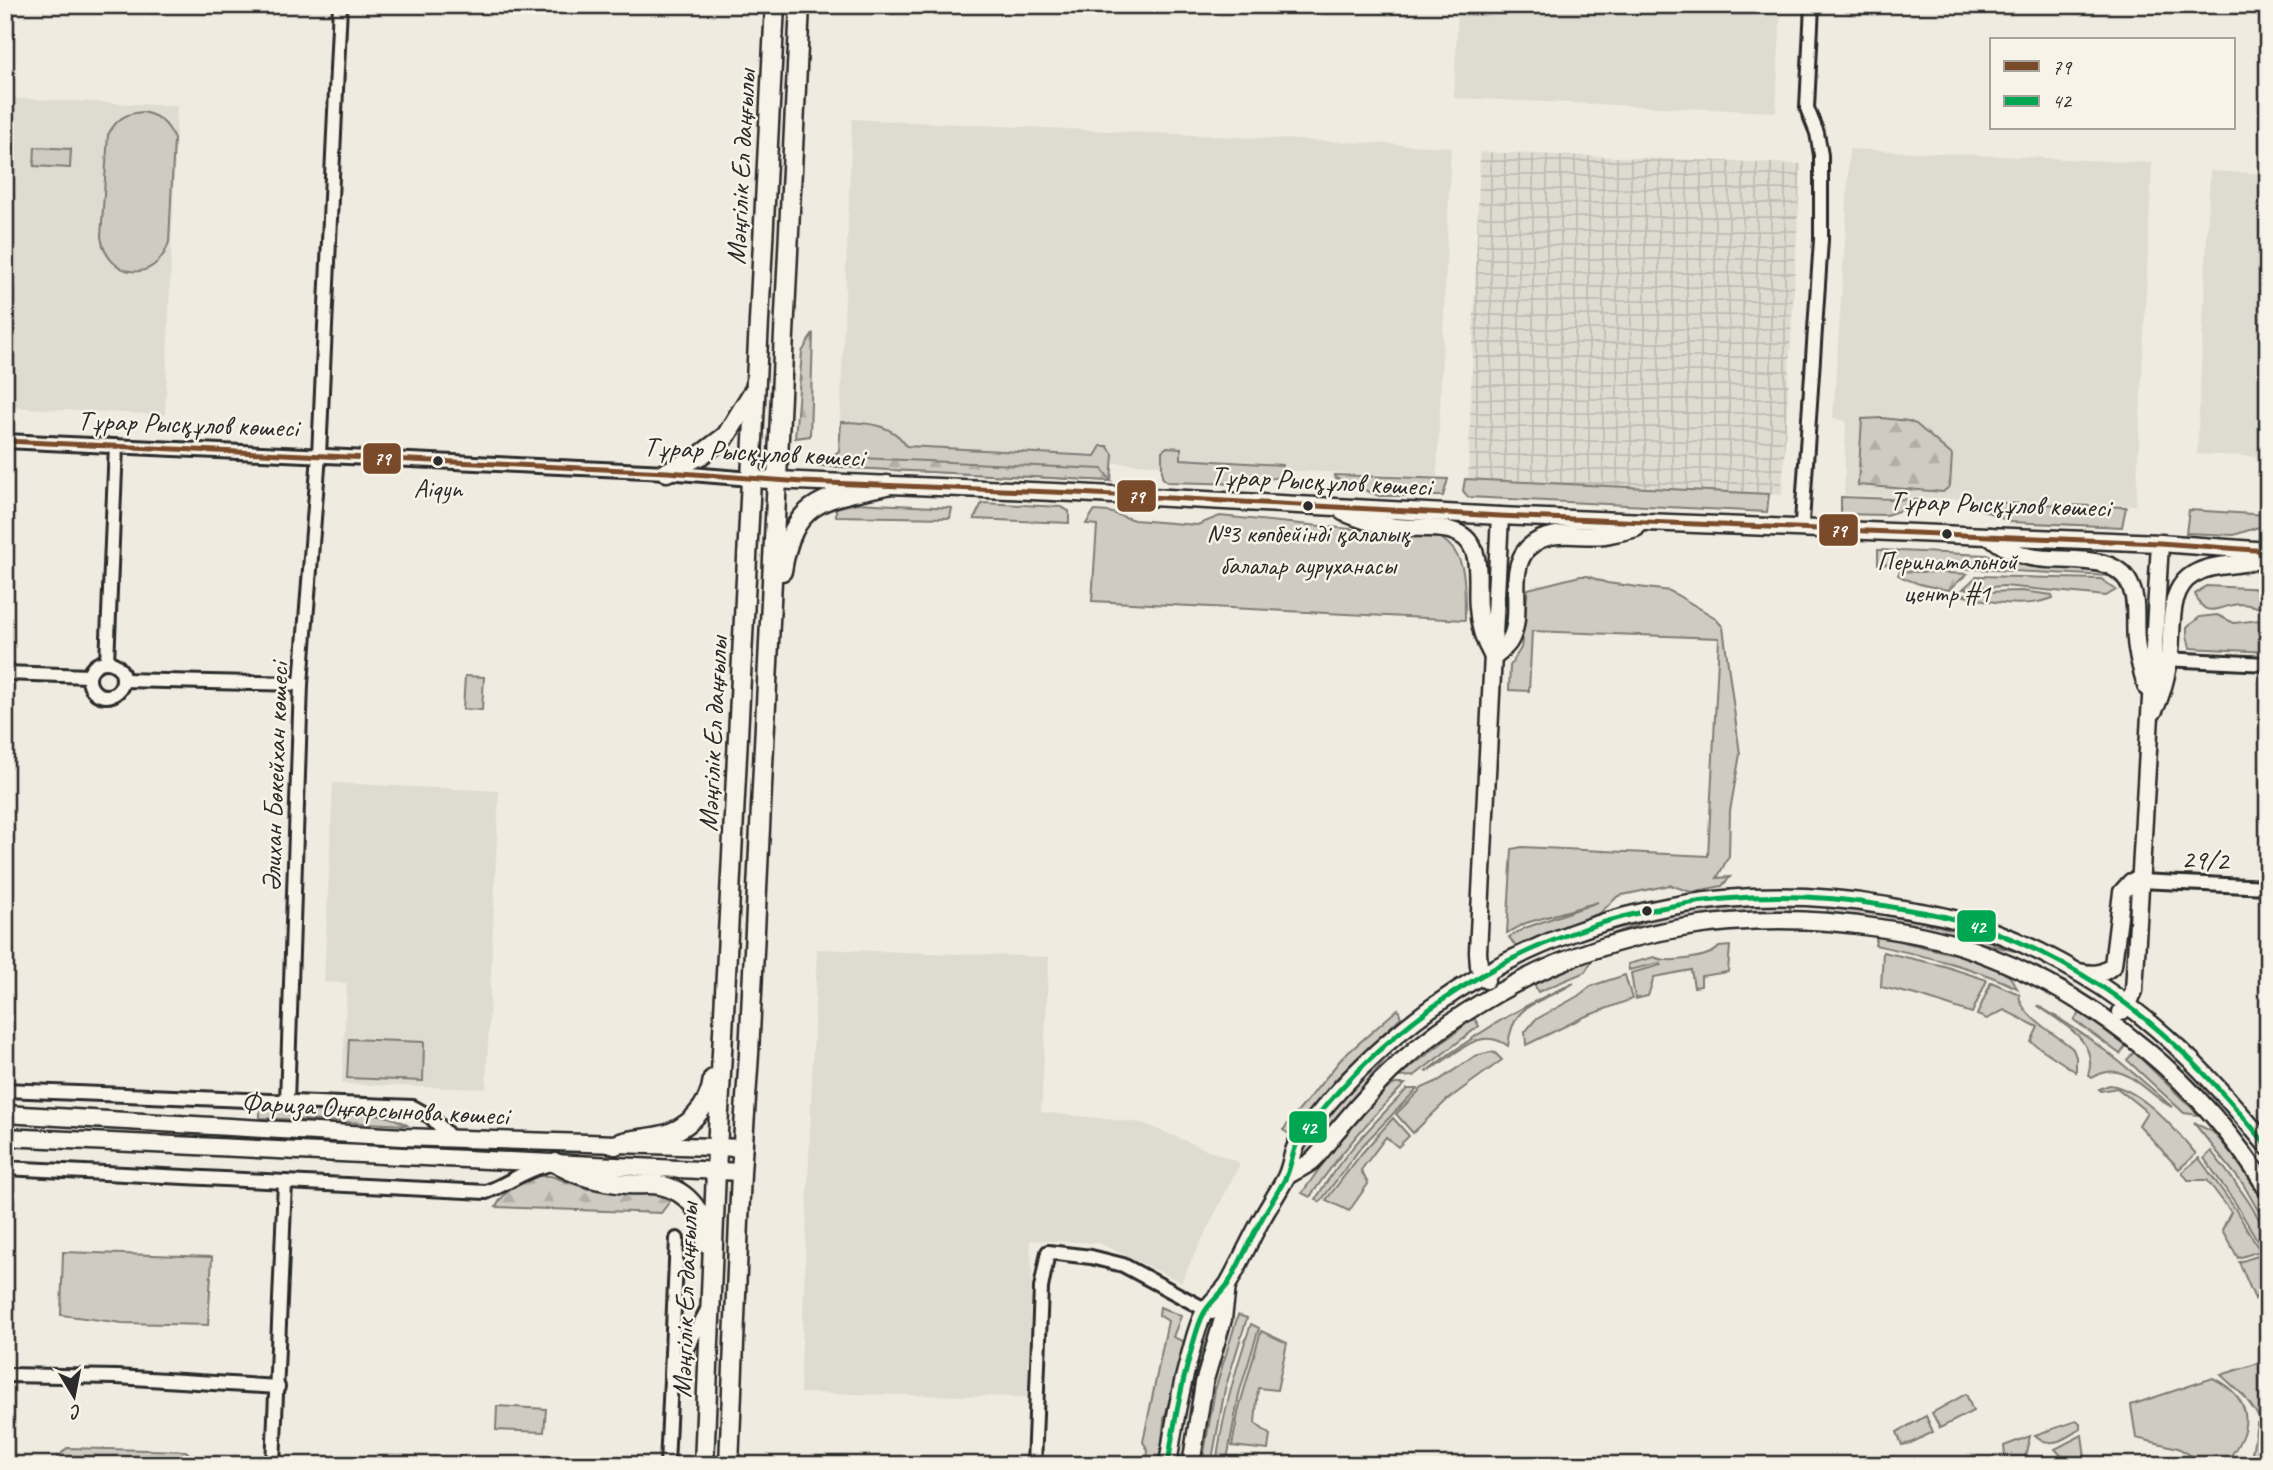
<svg xmlns="http://www.w3.org/2000/svg" width="2273" height="1470" viewBox="0 0 2273 1470" font-family="Caveat,sans-serif">
	<defs>
		<pattern id="industrial-grid" width="8" height="8" patternUnits="userSpaceOnUse" patternTransform="scale(1.75)"><rect width="8" height="8" fill="#dedbd1"/><path d="M0 4h8M4 0v8" fill="none" stroke="#bfbcb4"/></pattern>
		<pattern id="forest-firs" width="22" height="20" patternUnits="userSpaceOnUse" patternTransform="scale(1.75)"><rect width="22" height="20" fill="#cfcbc2"/><path d="M5 1l3.5 6h-7zM16 11l3.5 6h-7z" fill="#b2aea7"/></pattern>
	</defs>
	<rect width="100%" height="100%" fill="#efebe0"/>
	<filter id="ink" filterUnits="userSpaceOnUse"><feTurbulence type="fractalNoise" baseFrequency=".0143" numOctaves="2"/><feDisplacementMap in="SourceGraphic" scale="14" xChannelSelector="R" yChannelSelector="G"/><feConvolveMatrix kernelMatrix="1 2 1 2 8 2 1 2 1" color-interpolation-filters="sRGB"/></filter>
	<g filter="url(#ink)">
		<g fill="#dedbd1">
			<polygon points="1458,5 1781,5 1776,112 1454,98"/>
			<polygon points="5,98 177,106 165,415 5,407"/>
			<polygon points="852,119 1451,147 1437,477 839,451"/>
			<polygon points="1849,149 2152,163 2136,505 1844,495 1846,421 1833,418 1846,225"/>
			<polygon points="2210,171 2268,174 2268,457 2197,454"/>
			<polygon points="333,783 499,791 486,1089 342,1084 347,983 324,982"/>
			<polygon points="817,949 1049,957 1041,1112 1142,1123 1240,1163 1181,1282 1099,1243 1030,1240 1032,1272 1027,1397 800,1393"/>
		</g>
		<polygon fill="url(#industrial-grid)" points="1480,152 1801,164 1782,495 1468,479"/>
		<g fill="#cfcbc2" stroke="#7d7b76" stroke-width="2">
			<path d="M143,112C159,116 168,123 174,139L169,242C156,284 108,280 101,237L108,135C116,119 126,113 143,112Z"/>
			<polygon points="35,147 71,149 70,168 34,166"/>
			<path d="M841,422C864,422 894,424 906,446L1095,456L1101,446H1107L1113,454L1111,481L819,466L839,451Z"/>
			<polygon points="1167,447 1181,448 1181,459 1282,465 1279,477 1244,484 1167,482 1162,477 1162,451"/>
			<polygon points="1334,475 1448,479 1443,496 1379,496 1335,478"/>
			<polygon points="1465,479 1769,494 1767,512 1468,497 1463,491"/>
			<polygon points="1841,497 1921,500 1920,504 1886,515 1841,514"/>
			<polygon points="1976,502 2126,507 2122,527 2010,522 1976,507"/>
			<polygon points="857,503 952,508 950,518 836,516 836,508"/>
			<polygon points="982,503 1061,507 1069,511 1069,523 974,519"/>
			<polygon points="2189,510 2268,515 2268,524 2234,535 2186,533"/>
			<path d="M1094,511L1109,512L1134,520L1197,525L1220,516L1441,538C1470,557 1464,589 1465,620L1092,601L1097,525L1086,524Z"/>
			<polygon points="1878,550 1987,555 2027,562 2104,570 2112,574 2109,576 1878,564"/>
			<polygon points="1580,576 1587,576 1607,583 1670,591 1714,617 1723,627 1740,754 1730,811 1729,856 1717,878 1730,877 1722,886 1691,892 1670,885 1618,896 1600,913 1516,947 1509,937 1525,928 1598,902 1526,923 1507,933 1512,849 1522,847 1708,856 1719,638 1532,631 1529,691 1509,690 1510,666 1521,648 1528,589"/>
			<polygon points="1977,576 2101,579 2116,590 2106,596 2004,586 1963,589"/>
			<path d="M2206,586L2268,589V611C2259,607 2249,604 2239,604C2217,606 2206,621 2195,594Z"/>
			<path d="M2022,591L2052,595L2053,598C2023,609 1990,602 1960,595L1977,592Z"/>
			<polygon points="2217,615 2234,623 2268,619 2268,652 2190,648 2187,636 2187,627 2200,617"/>
			<polygon points="465,676 484,677 482,710 463,709"/>
			<polygon points="1790,903 1790,913 1670,923 1613,934 1664,914 1715,907"/>
			<path d="M1828,905C1893,913 1953,926 2014,951L1923,928L1827,915Z"/>
			<path d="M1877,936L1958,955L1998,969L2010,977L2017,988C1972,966 1924,956 1875,945Z"/>
			<path d="M1730,946L1728,972L1701,976V986L1694,987L1691,970L1654,977L1648,996L1635,999L1631,973L1661,965L1659,963L1629,970L1628,964L1654,957C1667,964 1710,958 1719,947Z"/>
			<polygon points="1883,952 1944,966 1987,980 1972,1013 1920,996 1881,987"/>
			<polygon points="1593,959 1585,972 1538,992 1534,984"/>
			<polygon points="1625,975 1632,999 1584,1017 1526,1045 1525,1032 1535,1020 1578,996 1591,986"/>
			<path d="M1991,982L2019,994C2020,1017 2057,1034 2073,1049L2076,1057V1072L2031,1042L2038,1027L2004,1010L1987,1019L1977,1015Z"/>
			<path d="M1574,983C1540,1005 1513,1000 1508,1046C1476,1023 1452,1061 1425,1072C1472,1036 1520,1006 1574,983Z"/>
			<path d="M2037,1005C2087,1034 2130,1068 2172,1107C2146,1095 2125,1056 2092,1078L2088,1075C2100,1040 2059,1022 2037,1005Z"/>
			<polygon points="1398,1009 1401,1017 1335,1080 1291,1135 1283,1130 1342,1058"/>
			<polygon points="2080,1012 2126,1046 2120,1054 2074,1020"/>
			<polygon points="1474,1018 1479,1026 1414,1076 1398,1077"/>
			<polygon points="349,1039 424,1042 423,1081 347,1078"/>
			<path d="M1391,1052L1306,1156L1300,1151C1328,1115 1357,1083 1391,1052Z"/>
			<polygon points="1491,1052 1495,1053 1502,1060 1447,1100 1413,1133 1396,1114 1422,1088 1438,1081 1475,1056"/>
			<polygon points="2134,1052 2199,1115 2184,1113 2127,1060"/>
			<path d="M1395,1084H1405C1369,1119 1338,1156 1310,1197L1302,1193C1321,1167 1368,1096 1395,1084Z"/>
			<path d="M2109,1085C2140,1088 2177,1131 2196,1154L2179,1169L2139,1125L2147,1112L2117,1088L2101,1091L2099,1089Z"/>
			<path d="M1407,1089H1417L1362,1146L1320,1202L1316,1199C1340,1157 1374,1123 1407,1089Z"/>
			<path d="M260,1107C300,1109 375,1105 407,1125L260,1118Z"/>
			<polygon points="1393,1118 1409,1136 1398,1147 1386,1137 1361,1170 1368,1184 1349,1211 1326,1200 1362,1153"/>
			<polygon points="2194,1123 2213,1132 2238,1161 2268,1209 2268,1228 2243,1184"/>
			<path d="M2211,1151C2228,1173 2268,1221 2268,1248L2263,1250L2236,1204L2204,1158Z"/>
			<polygon points="2199,1158 2234,1207 2260,1251 2238,1258 2222,1230 2231,1212 2207,1180 2188,1180 2182,1172"/>
			<polygon points="63,1252 212,1257 208,1325 122,1323 61,1315"/>
			<polygon points="2260,1255 2262,1287 2255,1299 2239,1262"/>
			<polygon points="1160,1307 1181,1316 1173,1337 1185,1342 1164,1420 1160,1465 1147,1465 1148,1450 1143,1442 1168,1321 1159,1315"/>
			<polygon points="1238,1315 1247,1318 1225,1389 1211,1465 1202,1465 1215,1390"/>
			<path d="M1251,1324L1259,1328L1239,1394L1226,1465H1216C1222,1417 1235,1370 1251,1324Z"/>
			<polygon points="1261,1331 1287,1343 1277,1390 1258,1388 1255,1423 1270,1435 1268,1450 1232,1446 1239,1408"/>
			<polygon points="2268,1360 2268,1429 2244,1396 2221,1375"/>
			<path d="M2213,1378C2256,1400 2253,1432 2223,1465H2207L2178,1448L2136,1438L2131,1405Z"/>
			<polygon points="1966,1394 1973,1411 1940,1428 1932,1413"/>
			<polygon points="497,1406 546,1409 544,1432 496,1430"/>
			<polygon points="1926,1416 1933,1432 1911,1443 1902,1445 1897,1432"/>
			<path d="M2076,1421L2080,1423V1429C2064,1439 2051,1450 2035,1435Z"/>
			<polygon points="2257,1424 2268,1438 2268,1465 2250,1465"/>
			<polygon points="2082,1435 2086,1465 2070,1465 2055,1449"/>
			<polygon points="2030,1436 2023,1465 2006,1465 2004,1446"/>
			<polygon points="67,1448 186,1451 196,1461 196,1465 54,1465 55,1460"/>
		</g>
		<g fill="url(#forest-firs)" stroke="#7d7b76" stroke-width="2">
			<polygon points="813,333 810,436 795,438 802,352"/>
			<polygon points="1882,418 1908,421 1916,424 1952,455 1950,486 1943,492 1858,485 1862,419"/>
			<polygon points="860,458 1102,469 1111,481 852,468"/>
			<path d="M1900,571L1967,574L1949,590C1930,587 1914,584 1898,575Z"/>
			<path d="M534,1176H551L588,1189L648,1191L674,1196L661,1213L496,1207C504,1191 518,1183 534,1176Z"/>
		</g>
		<g fill="none" stroke-linecap="round" stroke-linejoin="round">
			<g stroke="#2b2b2b" stroke-width="18">
				<g id="minor">
					<polyline points="5,441 667,472 751,479"/>
					<polyline points="1802,522 1821,240 1821,155 1817,133 1807,108 1812,5"/>
					<polyline points="2163,659 2268,664"/>
					<polyline points="107,662 116,446"/>
					<circle cx="106" cy="679" r="17"/>
					<polyline points="5,673 89,676"/>
					<polyline points="123,680 301,684"/>
					<polyline points="2140,881 2268,887"/>
					<polyline points="5,1090 413,1107 431,1117 452,1139"/>
					<polyline points="287,1102 301,684 319,455 340,5"/>
					<path d="M5,1168L486,1192C506,1185 523,1171 544,1166"/>
					<polyline points="5,1375 117,1377 278,1387"/>
					<polyline points="671,1375 677,1239"/>
					<polyline points="273,1465 285,1182"/>
					<polyline points="667,1465 671,1379 708,1308"/>
					<polyline points="1034,1465 1041,1288 1048,1252 1091,1257 1123,1265 1212,1313"/>
				</g>
			</g>
			<g stroke="#2b2b2b" stroke-width="21">
				<g id="tertiary">
					<polyline points="751,479 1076,493 1500,516 2160,543 2268,551"/>
					<path d="M1343,512C1360,519 1376,525 1395,527C1412,529 1432,526 1449,530C1487,539 1475,579 1478,608C1479,624 1484,641 1492,655"/>
					<path d="M1990,536C2000,545 2010,551 2023,555C2055,566 2116,548 2131,587C2138,603 2134,622 2136,640C2137,656 2142,672 2147,688"/>
					<path d="M1493,657C1499,652 1505,648 1509,642C1526,615 1505,572 1528,548C1549,527 1578,538 1605,535C1615,533 1626,531 1636,528"/>
					<path d="M2153,712C2162,696 2166,677 2169,660C2174,632 2165,590 2194,574C2216,561 2244,568 2268,556"/>
					<path d="M2079,972C2093,975 2103,975 2113,965L2122,892L2131,882L2140,881"/>
					<polyline points="1486,980 1479,966 1478,952 1500,516"/>
					<polyline points="2121,1012 2129,1002 2134,991 2160,543"/>
					<polyline points="5,1114 403,1137 743,1148"/>
					<polyline points="5,1137 741,1172"/>
					<path d="M1287,1176C1295,1171 1304,1167 1312,1161C1320,1154 1327,1143 1334,1134C1349,1116 1364,1099 1380,1082C1414,1047 1454,1018 1496,994C1612,927 1747,907 1879,928C1915,933 1952,941 1986,955C2102,1000 2202,1084 2268,1190"/>
					<path d="M1168,1465C1173,1428 1180,1391 1190,1355C1194,1341 1197,1326 1204,1313C1210,1302 1221,1294 1228,1284C1239,1265 1248,1244 1259,1224C1267,1209 1277,1194 1285,1179C1290,1170 1291,1160 1294,1151C1297,1140 1307,1129 1314,1120C1453,946 1668,868 1887,906C1906,910 1926,912 1946,917C2000,930 2055,957 2102,987C2167,1030 2219,1086 2268,1147"/>
					<polyline points="1191,1465 1204,1383 1223,1319 1227,1286"/>
				</g>
			</g>
			<g stroke="#2b2b2b" stroke-width="23">
				<g id="secondary">
					<polyline points="667,472 701,455 726,436 753,392"/>
					<path d="M782,571C793,499 825,498 887,485"/>
					<path d="M615,1145C630,1138 643,1140 659,1136C687,1131 710,1107 713,1079"/>
					<path d="M556,1163C577,1176 603,1182 628,1184C639,1185 650,1183 660,1185C689,1191 706,1215 706,1243"/>
					<polyline points="704,1465 716,1171 775,5"/>
					<polyline points="729,1465 741,1172 749,1054 800,5"/>
				</g>
			</g>
			<use href="#minor" stroke="#f7f3e8" stroke-width="12"/>
			<use href="#tertiary" stroke="#f7f3e8" stroke-width="16"/>
			<use href="#secondary" stroke="#f7f3e8" stroke-width="18"/>
			<g stroke="#f7f3e8" stroke-width="10">
				<polyline id="bus-1" points="5,441 667,472 803,482 1076,493 1500,516 2160,543 2268,551"/>
			</g>
			<g stroke="#f7f3e8" stroke-width="10">
				<path id="bus-2" d="M1168,1465C1173,1428 1180,1391 1190,1355C1194,1341 1197,1326 1204,1313C1210,1302 1221,1294 1228,1284C1239,1265 1248,1244 1259,1224C1267,1209 1277,1194 1285,1179C1290,1170 1291,1160 1294,1151C1297,1140 1307,1129 1314,1120C1453,946 1668,868 1887,906C1906,910 1926,912 1946,917C2000,930 2055,957 2102,987C2167,1030 2219,1086 2268,1147"/>
			</g>
			<use href="#bus-1" stroke="#7a4b2a" stroke-width="5"/>
			<use href="#bus-2" stroke="#00a651" stroke-width="5"/>
		</g>
	</g>
	<g fill="#2b2b2b" stroke="#f7f3e8" stroke-width="2.5">
		<circle cx="438" cy="461" r="6"/>
		<circle cx="1308" cy="506" r="6"/>
		<circle cx="1947" cy="534" r="6"/>
		<circle cx="1647" cy="911" r="6"/>
	</g>
	<g text-anchor="middle" stroke-width="5" stroke-linejoin="round" paint-order="stroke">
		<g font-size="26" fill="#2b2b2b" stroke="#f7f3e8">
			<text x="438" y="497">Aiqyn</text>
			<text x="1308" y="542">№3 көпбейінді қалалық<tspan x="1308" dy="32">балалар ауруханасы</tspan></text>
			<text x="1947" y="570">Перинатальной<tspan x="1947" dy="32">центр #1</tspan></text>
		</g>
		<g font-size="28" fill="#2b2b2b" stroke="#f7f3e8">
			<text transform="translate(740 167) rotate(-87)" y="10">Мәңгілік Ел даңғылы</text>
			<text transform="translate(188 423) rotate(2)" y="10">Тұрар Рысқұлов көшесі</text>
			<text transform="translate(754 451) rotate(3)" y="10">Тұрар Рысқұлов көшесі</text>
			<text transform="translate(1321 480) rotate(3)" y="10">Тұрар Рысқұлов көшесі</text>
			<text transform="translate(2000 503) rotate(2)" y="10">Тұрар Рысқұлов көшесі</text>
			<text transform="translate(712 734) rotate(-87)" y="10">Мәңгілік Ел даңғылы</text>
			<text transform="translate(274 777) rotate(-88)" y="10">Әлихан Бөкейхан көшесі</text>
			<text transform="translate(2205 859) rotate(3)" y="10">29/2</text>
			<text transform="translate(375 1108) rotate(3)" y="10">Фариза Оңғарсынова көшесі</text>
			<text transform="translate(684 1300) rotate(-88)" y="10">Мәңгілік Ел даңғылы</text>
		</g>
	</g>
	<g stroke="#f7f3e8" stroke-width="2.5">
		<rect x="362" y="442" width="40" height="33" rx="7" fill="#7a4b2a"/>
		<rect x="1116" y="479" width="41" height="34" rx="7" fill="#7a4b2a"/>
		<rect x="1818" y="513" width="41" height="34" rx="7" fill="#7a4b2a"/>
		<rect x="1956" y="909" width="41" height="34" rx="7" fill="#00a651"/>
		<rect x="1288" y="1110" width="40" height="34" rx="7" fill="#00a651"/>
	</g>
	<g font-size="19" text-anchor="middle" font-weight="bold" fill="#fff">
		<text x="382" y="465">79</text>
		<text x="1136" y="503">79</text>
		<text x="1838" y="537">79</text>
		<text x="1977" y="933">42</text>
		<text x="1308" y="1134">42</text>
	</g>
	<rect width="2273" height="1470" fill="none" stroke="#f7f3e8" stroke-width="28"/>
	<rect x="14" y="14" width="2245" height="1442" fill="none" stroke="#2b2b2b" stroke-width="2.5" filter="url(#ink)"/>
	<rect x="1990" y="38" width="245" height="91" fill="#f7f3e8" stroke="#a5a39c" stroke-width="2"/>
	<rect x="2004" y="61" width="35" height="10" fill="#7a4b2a" stroke="#a5a39c" stroke-width="2"/>
	<text x="2052" y="74" font-size="21" fill="#2b2b2b">79</text>
	<rect x="2004" y="96" width="35" height="10" fill="#00a651" stroke="#a5a39c" stroke-width="2"/>
	<text x="2052" y="108" font-size="21" fill="#2b2b2b">42</text>
	<g transform="translate(74 1396) rotate(170)" stroke="#f7f3e8" stroke-width="5" paint-order="stroke">
	<path d="M0-5L12 26L0 18L-12 26Z" fill="#2b2b2b"/>
	<text y="-10" font-size="19" font-weight="bold" text-anchor="middle" fill="#2b2b2b">С</text>
	</g>
</svg>
